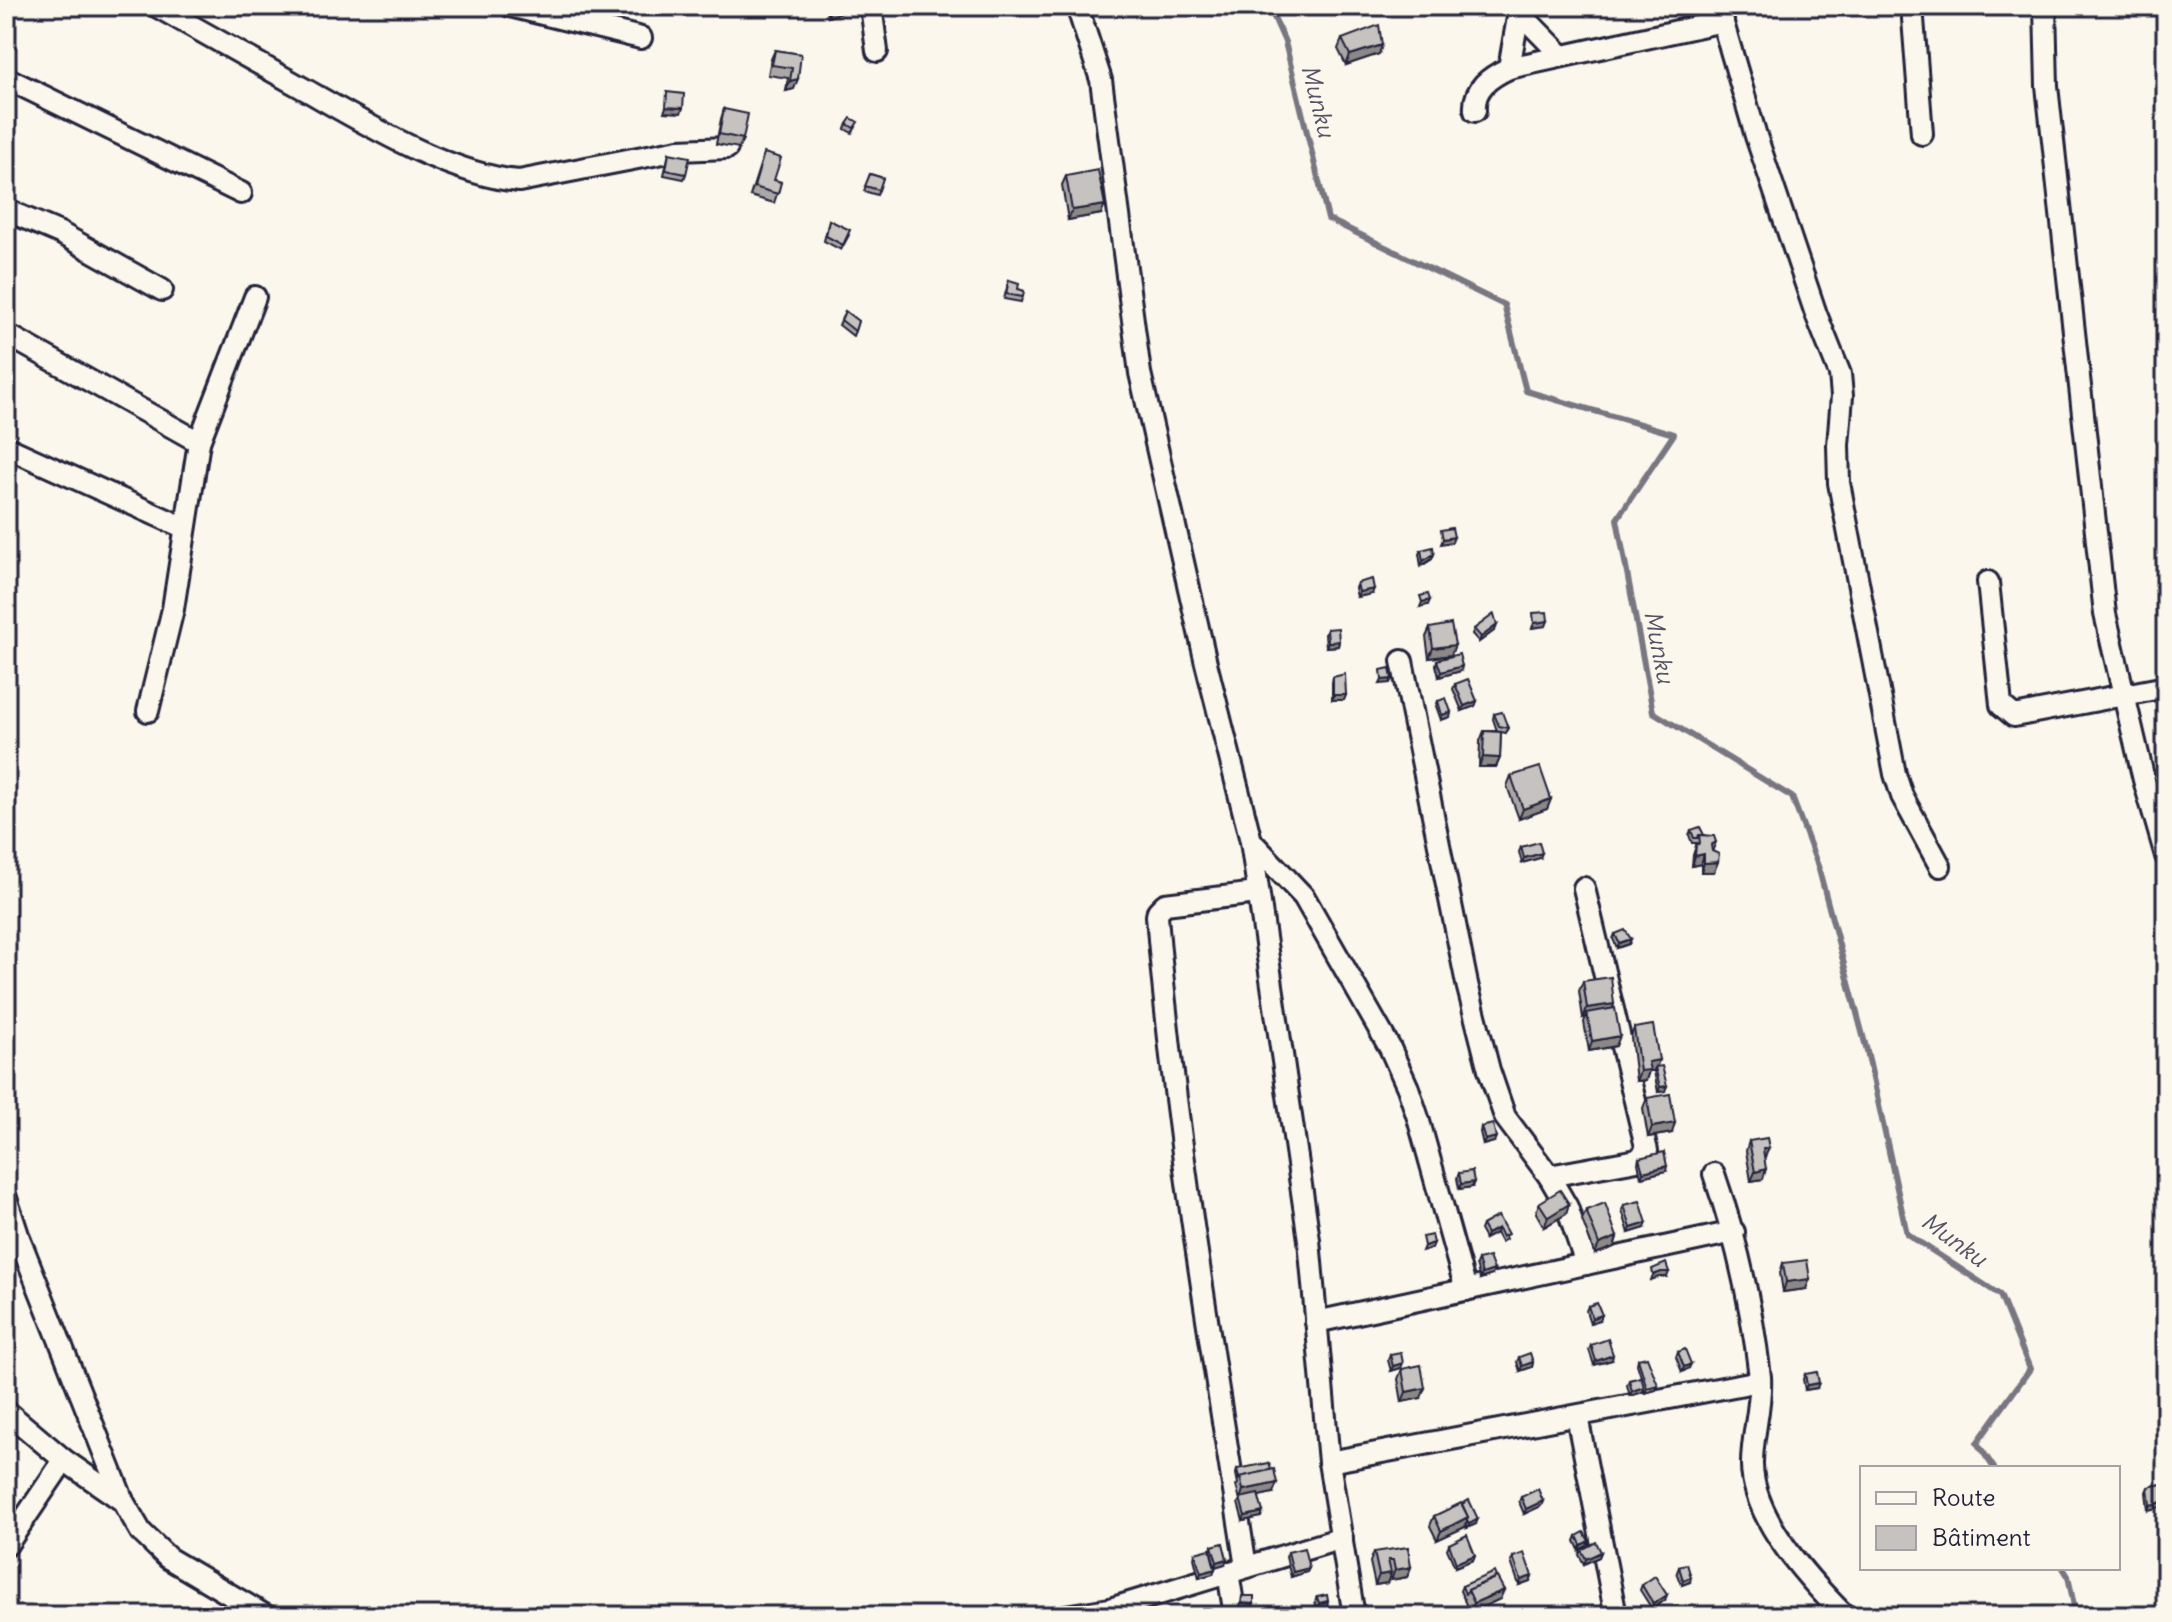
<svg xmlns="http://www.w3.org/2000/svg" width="2172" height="1622" viewBox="0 0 2172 1622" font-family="Delius,sans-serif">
	<rect width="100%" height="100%" fill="#fbf7ec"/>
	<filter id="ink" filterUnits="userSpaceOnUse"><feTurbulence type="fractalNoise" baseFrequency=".0125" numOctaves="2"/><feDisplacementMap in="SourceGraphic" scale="16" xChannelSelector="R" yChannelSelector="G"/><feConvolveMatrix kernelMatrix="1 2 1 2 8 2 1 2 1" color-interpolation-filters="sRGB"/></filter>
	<g filter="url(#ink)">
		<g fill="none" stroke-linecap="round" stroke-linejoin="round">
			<g stroke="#787681" stroke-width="6">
				<polyline points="1269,6 1285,42 1328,219 1504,305 1526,391 1674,434 1617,519 1653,712 1792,797 1818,866 1867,1051 1907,1234 2000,1295 2030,1369 1977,1443 1994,1468"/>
				<polyline points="2063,1568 2068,1576 2076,1616"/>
			</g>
			<g stroke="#22223b" stroke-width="26">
				<g id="street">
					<path d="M156,6C206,34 256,62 306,90C366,124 450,175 519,181L679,150L727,148"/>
					<polyline points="510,6 641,38"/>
					<polyline points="871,6 877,51"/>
					<polyline points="1077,6 1101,80 1140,373 1206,663 1251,841 1309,1240 1329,1462 1354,1616"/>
					<polyline points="1518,6 1519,12 1561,55"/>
					<polyline points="1718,6 1756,136 1816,314 1840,374 1842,396 1838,445 1839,483 1895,774 1902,796 1940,866"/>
					<polyline points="1912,6 1922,134"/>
					<polyline points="2045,6 2047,86 2105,614 2144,780 2166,856"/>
					<polyline points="1509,68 1519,12"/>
					<polyline points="6,78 241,193"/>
					<path d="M1475,111C1473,88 1490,77 1509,68L1723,21"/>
					<polyline points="6,210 60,233 162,290"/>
					<polyline points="6,334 199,442"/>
					<polyline points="6,447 185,528"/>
					<polyline points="1988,582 2001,705 2014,716 2166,687"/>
					<polyline points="1402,661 1467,984 1489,1070 1505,1117 1549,1176 1567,1207 1586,1264"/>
					<polyline points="148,711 173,609 199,442 255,297"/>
					<polyline points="1251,841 1304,897 1390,1048 1408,1088 1418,1118 1466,1290"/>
					<path d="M1714,1174C1737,1240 1752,1307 1760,1377C1762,1405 1752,1435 1752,1463C1751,1517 1808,1579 1845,1616"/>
					<polyline points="1549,1176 1637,1160 1647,1151 1584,888"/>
					<polyline points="6,1198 19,1238 123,1501 141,1532 168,1558 266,1616"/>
					<polyline points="1316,1322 1734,1232"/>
					<polyline points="6,1411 64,1460 123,1501"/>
					<polyline points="1577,1416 1616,1616"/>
					<polyline points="1329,1462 1760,1381"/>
					<polyline points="6,1546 64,1460"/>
					<path d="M1246,1567C1212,1350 1175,1136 1157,916L1158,911L1165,904L1257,893"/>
					<polyline points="1228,1572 1235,1616"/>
					<polyline points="1065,1616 1110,1609 1342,1538"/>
				</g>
			</g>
			<use href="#street" stroke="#fbf7ec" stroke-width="20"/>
		</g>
		<g fill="#aaa7a5" stroke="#22223b" stroke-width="2">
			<polygon points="824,6 848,6 846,11 828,17"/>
			<polygon points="1342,39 1382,45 1379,54 1346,65 1338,49"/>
			<polygon points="775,50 801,54 794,89 786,91 788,78 768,75 771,59"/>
			<polygon points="724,109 743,139 739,148 716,144 721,119"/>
			<polygon points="847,124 856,127 852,133 845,129"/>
			<polygon points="669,153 686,174 684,179 664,175"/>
			<polygon points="761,162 774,180 781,182 774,203 750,196"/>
			<polygon points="870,174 883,178 877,195 864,191"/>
			<polygon points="1066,176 1101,214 1068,220 1062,185"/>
			<polygon points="829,220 849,235 841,250 824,241"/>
			<polygon points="1009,280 1018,289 1024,291 1021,302 1004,299"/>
			<polygon points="845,311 858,321 853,336 839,325"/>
			<polygon points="1421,550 1434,554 1432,559 1421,566 1419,554"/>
			<polygon points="1357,583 1372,594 1357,597 1355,588"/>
			<polygon points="1497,625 1495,630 1479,642 1472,634 1474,629"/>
			<polygon points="1430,628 1451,655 1429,658 1426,637"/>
			<polygon points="1327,629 1339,641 1338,646 1326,647 1325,634"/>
			<polygon points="1437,660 1461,671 1439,677 1436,665"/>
			<polygon points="1333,677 1346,695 1344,700 1332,700 1332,682"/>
			<polygon points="1455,684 1477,701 1475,706 1462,711 1453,689"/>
			<polygon points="1438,701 1451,712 1450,717 1441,720 1436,706"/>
			<polygon points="1494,714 1508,728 1506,733 1501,732 1500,758 1496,767 1479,767 1480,741 1484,731 1497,731 1493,719"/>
			<polygon points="1511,776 1551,799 1547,809 1519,819 1507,786"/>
			<polygon points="1691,830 1704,835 1716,842 1712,852 1714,872 1701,872 1701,864 1692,866 1693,855 1697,843 1692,843 1689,835"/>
			<polygon points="1521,847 1540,858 1522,863 1519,852"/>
			<polygon points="1615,934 1631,939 1629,944 1617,948 1613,939"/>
			<polygon points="1583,981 1614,1004 1613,1008 1616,1046 1589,1051 1584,1022 1586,1017 1583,1018 1579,991"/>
			<polygon points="1634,1028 1657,1066 1665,1091 1658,1092 1654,1071 1649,1071 1646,1080 1636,1081 1631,1037"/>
			<polygon points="1647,1098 1672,1133 1648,1137 1643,1108"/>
			<polygon points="1481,1127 1494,1142 1483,1145 1480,1132"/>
			<polygon points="1749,1141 1765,1157 1764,1158 1763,1179 1751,1181 1746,1151"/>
			<polygon points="1639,1158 1666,1171 1641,1177 1638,1163"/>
			<polygon points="1459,1173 1472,1187 1459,1189 1457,1178"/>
			<polygon points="1539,1203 1569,1204 1566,1214 1544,1227 1536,1213"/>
			<polygon points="1624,1205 1645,1228 1629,1233 1622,1210"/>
			<polygon points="1586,1210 1617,1237 1614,1247 1595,1254 1582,1220"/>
			<polygon points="1498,1216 1506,1239 1501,1242 1496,1233 1485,1239 1480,1230 1482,1225"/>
			<polygon points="1478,1260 1492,1275 1480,1279 1476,1265"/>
			<polygon points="1783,1263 1806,1289 1783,1292 1780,1273"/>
			<polygon points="1588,1306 1600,1320 1590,1323 1586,1311"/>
			<polygon points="1591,1345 1612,1360 1594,1365 1589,1350"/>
			<polygon points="1678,1352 1689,1368 1682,1372 1676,1357"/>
			<polygon points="1390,1355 1401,1368 1391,1371 1388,1360"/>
			<polygon points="1519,1357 1533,1362 1532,1367 1520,1371 1517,1362"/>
			<polygon points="1638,1359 1658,1385 1656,1390 1645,1393 1644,1388 1643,1392 1630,1396 1627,1385 1629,1380 1641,1377 1637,1364"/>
			<polygon points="1402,1369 1421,1398 1402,1402 1398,1379"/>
			<polygon points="1805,1374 1817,1388 1805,1390 1803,1379"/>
			<polygon points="1237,1469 1273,1493 1259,1496 1261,1517 1243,1521 1238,1503 1240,1500 1236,1486 1238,1484 1236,1474"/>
			<polygon points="2166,1483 2148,1510 2146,1492 2148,1487"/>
			<polygon points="1521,1497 1543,1501 1541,1506 1524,1514 1519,1502"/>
			<polygon points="1462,1504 1476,1524 1467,1528 1466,1525 1465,1527 1437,1540 1430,1526 1434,1516"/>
			<polygon points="1577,1536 1589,1541 1587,1546 1579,1550 1575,1541"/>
			<polygon points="1449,1544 1475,1555 1473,1560 1455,1567 1447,1549"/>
			<polygon points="1212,1546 1225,1564 1215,1567 1211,1551"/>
			<polygon points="1581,1550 1601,1552 1599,1557 1584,1564 1579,1555"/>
			<polygon points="1288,1552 1309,1568 1307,1572 1291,1577 1286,1557"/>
			<polygon points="1374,1552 1411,1567 1407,1577 1391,1580 1390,1574 1387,1583 1375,1585 1370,1562"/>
			<polygon points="1195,1553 1213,1574 1199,1578 1194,1558"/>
			<polygon points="1513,1557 1532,1576 1530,1581 1519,1585 1511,1562"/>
			<polygon points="1679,1567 1690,1582 1682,1585 1677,1572"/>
			<polygon points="1642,1585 1665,1600 1652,1609 1640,1590"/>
			<polygon points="1462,1586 1500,1599 1470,1613 1464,1600 1465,1598 1464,1599 1460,1591"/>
			<polygon points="1317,1597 1328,1601 1327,1604 1330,1616 1308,1616 1307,1613 1309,1608 1317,1606 1315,1602"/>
		</g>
		<g fill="#8b8886" stroke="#22223b" stroke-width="2">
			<polygon points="848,6 846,11 828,17 829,12"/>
			<polygon points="905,6 914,6 903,11"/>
			<polygon points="1382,45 1379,54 1346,65 1350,55"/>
			<polygon points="798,79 794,89 786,91 790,81"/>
			<polygon points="666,107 683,108 681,113 664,112"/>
			<polygon points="1105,205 1101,214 1068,220 1072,210"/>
			<polygon points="1454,537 1452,542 1441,544 1443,539"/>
			<polygon points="1434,554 1432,559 1421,566 1423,561"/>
			<polygon points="1374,589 1372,594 1357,597 1359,592"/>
			<polygon points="1430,600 1428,605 1420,607 1422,602"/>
			<polygon points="1548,621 1546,626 1532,628 1534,623"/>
			<polygon points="1497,625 1495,630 1479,642 1481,637"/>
			<polygon points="1339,641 1338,646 1326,647 1328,642"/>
			<polygon points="1455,645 1451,655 1429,658 1433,648"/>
			<polygon points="1462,666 1461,671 1439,677 1441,672"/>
			<polygon points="1392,679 1390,683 1380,684 1382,680"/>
			<polygon points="1333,695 1346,695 1344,700 1332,700"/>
			<polygon points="1477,701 1475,706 1462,711 1464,706"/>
			<polygon points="1451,712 1450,717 1441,720 1442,715"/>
			<polygon points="1483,757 1500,758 1496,767 1479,767"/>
			<polygon points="1551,799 1547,809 1519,819 1523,809"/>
			<polygon points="1542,853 1540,858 1522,863 1524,858"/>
			<polygon points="1704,854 1701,864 1692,866 1695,856"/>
			<polygon points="1718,862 1714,872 1701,872 1704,863"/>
			<polygon points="1631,939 1629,944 1617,948 1619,943"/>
			<polygon points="1614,1004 1611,1014 1587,1013 1586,1017 1583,1018 1587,1008"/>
			<polygon points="1620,1036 1616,1046 1589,1051 1592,1041"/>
			<polygon points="1659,1060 1656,1069 1655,1067 1654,1071 1649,1071 1646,1080 1636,1081 1640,1071 1648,1062"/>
			<polygon points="1667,1086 1665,1091 1658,1092 1660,1087"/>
			<polygon points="1675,1123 1672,1133 1648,1137 1652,1127"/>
			<polygon points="1496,1137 1494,1142 1483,1145 1485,1140"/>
			<polygon points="1769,1148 1765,1157 1759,1158 1763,1149"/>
			<polygon points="1667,1166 1666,1171 1641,1177 1643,1172"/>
			<polygon points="1766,1169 1763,1179 1751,1181 1755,1172"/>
			<polygon points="1474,1182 1472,1187 1459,1189 1461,1184"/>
			<polygon points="1569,1204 1566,1214 1544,1227 1548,1217"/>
			<polygon points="1647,1223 1645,1228 1629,1233 1631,1228"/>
			<polygon points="1498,1228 1496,1233 1485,1239 1487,1234"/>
			<polygon points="1617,1237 1614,1247 1595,1254 1599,1244"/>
			<polygon points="1434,1243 1432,1248 1422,1251 1424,1246"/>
			<polygon points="1494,1270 1492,1275 1480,1279 1482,1274"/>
			<polygon points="1661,1272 1669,1272 1667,1277 1659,1277 1651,1280 1653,1275"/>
			<polygon points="1810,1279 1806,1289 1783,1292 1786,1282"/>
			<polygon points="1602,1315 1600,1320 1590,1323 1592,1318"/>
			<polygon points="1613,1355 1612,1360 1594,1365 1596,1361"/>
			<polygon points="1533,1362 1532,1367 1520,1371 1522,1366"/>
			<polygon points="1403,1363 1401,1368 1391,1371 1393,1366"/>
			<polygon points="1691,1364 1689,1368 1682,1372 1684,1367"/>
			<polygon points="1819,1383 1817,1388 1805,1390 1807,1385"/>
			<polygon points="1658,1385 1656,1390 1645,1393 1647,1388"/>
			<polygon points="1644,1387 1643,1392 1630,1396 1632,1391"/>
			<polygon points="1425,1388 1421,1398 1402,1402 1406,1392"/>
			<polygon points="1277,1483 1273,1493 1240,1500 1243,1490"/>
			<polygon points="1543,1501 1541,1506 1524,1514 1526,1509"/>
			<polygon points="2166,1501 2166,1506 2148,1510 2150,1505"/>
			<polygon points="1263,1512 1261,1517 1243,1521 1245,1516"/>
			<polygon points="1468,1517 1465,1527 1437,1540 1441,1531"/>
			<polygon points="1478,1519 1476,1524 1467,1528 1469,1524"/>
			<polygon points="1589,1541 1587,1546 1579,1550 1581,1545"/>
			<polygon points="1601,1552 1599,1557 1584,1564 1586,1559"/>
			<polygon points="1475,1555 1473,1560 1455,1567 1456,1563"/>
			<polygon points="1227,1559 1225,1564 1215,1567 1217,1562"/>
			<polygon points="1411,1567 1407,1577 1391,1580 1395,1570"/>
			<polygon points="1309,1568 1307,1572 1291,1577 1293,1572"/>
			<polygon points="1215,1569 1213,1574 1199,1578 1201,1573"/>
			<polygon points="1391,1573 1387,1583 1375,1585 1379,1575"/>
			<polygon points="1532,1576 1530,1581 1519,1585 1521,1580"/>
			<polygon points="1691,1577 1690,1582 1682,1585 1683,1580"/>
			<polygon points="1504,1590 1500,1599 1470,1613 1474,1603"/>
			<polygon points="1667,1595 1665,1600 1652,1609 1653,1604"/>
			<polygon points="1241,1603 1254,1604 1252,1609 1239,1608"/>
		</g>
		<g fill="#c6c2c0" stroke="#22223b" stroke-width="2">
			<polygon points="827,6 848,6 829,12"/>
			<polygon points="1379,25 1382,45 1350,55 1342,39"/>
			<polygon points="775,50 801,54 798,79 790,81 792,68 772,65"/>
			<polygon points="667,92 684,94 683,108 666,107"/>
			<polygon points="724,109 748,114 743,139 719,134"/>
			<polygon points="851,118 858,122 854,128 847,124"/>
			<polygon points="669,153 690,157 686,174 666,170"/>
			<polygon points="764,153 781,158 774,180 781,182 778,194 754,187"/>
			<polygon points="1098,170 1105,205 1072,210 1066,176"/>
			<polygon points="870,174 883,178 879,190 865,186"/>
			<polygon points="829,220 850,230 843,245 826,236"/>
			<polygon points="1009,280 1019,283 1018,289 1024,291 1023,297 1006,294"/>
			<polygon points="845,311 858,321 855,331 841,320"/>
			<polygon points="1452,528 1454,537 1443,539 1441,530"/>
			<polygon points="1433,547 1434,554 1423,561 1421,550"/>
			<polygon points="1372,579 1374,589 1359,592 1357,583"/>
			<polygon points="1428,594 1430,600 1422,602 1420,596"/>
			<polygon points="1547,612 1548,621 1534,623 1533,613"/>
			<polygon points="1494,614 1497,625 1481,637 1474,629"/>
			<polygon points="1451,624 1455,645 1433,648 1430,628"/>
			<polygon points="1338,628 1339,641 1328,642 1327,629"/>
			<polygon points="1459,654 1462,666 1441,672 1437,660"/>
			<polygon points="1390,668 1392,679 1382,680 1381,670"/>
			<polygon points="1345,674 1346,695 1333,695 1333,677"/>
			<polygon points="1468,679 1477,701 1464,706 1455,684"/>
			<polygon points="1446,698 1451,712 1442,715 1438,701"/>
			<polygon points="1502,712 1508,728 1499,726 1494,714"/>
			<polygon points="1484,731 1501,732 1500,758 1483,757"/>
			<polygon points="1540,767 1551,799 1523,809 1511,776"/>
			<polygon points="1700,827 1704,835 1699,835 1698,838 1694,838 1691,830"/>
			<polygon points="1699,835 1714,836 1716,842 1711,845 1712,851 1719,854 1718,862 1704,863 1704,854 1695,856 1696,845 1700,843"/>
			<polygon points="1539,842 1542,853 1524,858 1521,847"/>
			<polygon points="1625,930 1631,939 1619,943 1615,934"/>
			<polygon points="1611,977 1614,1004 1587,1008 1583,981"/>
			<polygon points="1615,1008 1620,1036 1592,1041 1587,1013"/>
			<polygon points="1653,1025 1659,1060 1648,1062 1650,1070 1640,1071 1634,1028"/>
			<polygon points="1662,1066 1667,1086 1660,1087 1655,1067"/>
			<polygon points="1670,1094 1675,1123 1652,1127 1647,1098"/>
			<polygon points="1493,1124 1496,1137 1485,1140 1481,1127"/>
			<polygon points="1767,1138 1769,1148 1763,1149 1766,1169 1755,1172 1749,1141"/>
			<polygon points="1664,1152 1667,1166 1643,1172 1639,1158"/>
			<polygon points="1472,1171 1474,1182 1461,1184 1459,1173"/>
			<polygon points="1560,1190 1569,1204 1548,1217 1539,1203"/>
			<polygon points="1640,1201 1647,1223 1631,1228 1624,1205"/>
			<polygon points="1605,1203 1617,1237 1599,1244 1586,1210"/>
			<polygon points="1498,1216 1508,1234 1502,1237 1498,1228 1487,1234 1482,1225"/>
			<polygon points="1432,1235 1434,1243 1424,1246 1422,1237"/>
			<polygon points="1489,1257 1494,1270 1482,1274 1478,1260"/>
			<polygon points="1807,1260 1810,1279 1786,1282 1783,1263"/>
			<polygon points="1666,1263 1669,1272 1661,1272 1653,1275 1652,1269"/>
			<polygon points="1597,1303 1602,1315 1592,1318 1588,1306"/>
			<polygon points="1608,1339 1613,1355 1596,1361 1591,1345"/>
			<polygon points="1685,1349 1691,1364 1684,1367 1678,1352"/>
			<polygon points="1401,1353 1403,1363 1393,1366 1390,1355"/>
			<polygon points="1530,1353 1533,1362 1522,1366 1519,1357"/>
			<polygon points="1647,1357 1658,1385 1647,1388 1638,1359"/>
			<polygon points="1421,1365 1425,1388 1406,1392 1402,1369"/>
			<polygon points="1817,1372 1819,1383 1807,1385 1805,1374"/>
			<polygon points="1641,1377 1644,1387 1632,1391 1629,1380"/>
			<polygon points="1269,1463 1271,1470 1240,1477 1239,1479 1237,1469"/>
			<polygon points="1274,1469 1277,1483 1243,1490 1240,1477"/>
			<polygon points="2166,1483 2166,1501 2150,1505 2148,1487"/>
			<polygon points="1538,1489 1543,1501 1526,1509 1521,1497"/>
			<polygon points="1258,1494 1263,1512 1245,1516 1240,1498"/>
			<polygon points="1469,1500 1478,1519 1469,1524 1467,1520 1468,1517 1462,1504"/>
			<polygon points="1461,1503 1468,1517 1441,1531 1434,1516"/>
			<polygon points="1584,1532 1589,1541 1581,1545 1577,1536"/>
			<polygon points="1467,1535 1475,1555 1456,1563 1449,1544"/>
			<polygon points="1596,1542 1601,1552 1586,1559 1581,1550"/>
			<polygon points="1223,1543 1227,1559 1217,1562 1212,1546"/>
			<polygon points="1408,1547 1411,1567 1395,1570 1393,1560 1388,1560 1391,1573 1379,1575 1374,1552"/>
			<polygon points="1304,1548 1309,1568 1293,1572 1288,1552"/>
			<polygon points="1210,1549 1215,1569 1201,1573 1195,1553"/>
			<polygon points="1524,1553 1532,1576 1521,1580 1513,1557"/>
			<polygon points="1687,1564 1691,1577 1683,1580 1679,1567"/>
			<polygon points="1494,1572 1496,1577 1468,1590 1465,1594 1462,1586"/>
			<polygon points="1655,1576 1667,1595 1653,1604 1642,1585"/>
			<polygon points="1497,1577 1504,1590 1474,1603 1468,1590"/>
			<polygon points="1327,1595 1328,1601 1319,1603 1317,1597"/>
			<polygon points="1242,1596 1254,1596 1254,1604 1241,1603"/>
			<polygon points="1327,1603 1330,1616 1311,1616 1309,1608"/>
			<polygon points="1387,1608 1388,1616 1376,1616 1375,1609"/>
			<polygon points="1229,1610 1230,1616 1209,1616 1209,1613"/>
			<polygon points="1292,1610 1294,1616 1275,1616 1275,1614"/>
		</g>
	</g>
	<g text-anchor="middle" stroke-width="7" stroke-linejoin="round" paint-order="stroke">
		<g font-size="24" font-style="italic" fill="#545364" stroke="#fbf7ec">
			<text transform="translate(1318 101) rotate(76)" y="8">Munku</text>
			<text transform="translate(1659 647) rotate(79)" y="8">Munku</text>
			<text transform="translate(1954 1240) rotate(36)" y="8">Munku</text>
		</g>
	</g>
	<rect width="2172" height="1622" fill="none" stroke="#fbf7ec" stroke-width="32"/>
	<rect x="16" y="16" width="2140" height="1590" fill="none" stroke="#22223b" stroke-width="3" filter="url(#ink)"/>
	<rect x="1860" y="1466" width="260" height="104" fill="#fbf7ec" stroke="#a4a2a5" stroke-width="2"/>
	<rect x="1876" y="1492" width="40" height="12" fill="#fbf7ec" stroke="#a4a2a5" stroke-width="2"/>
	<text x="1932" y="1506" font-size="24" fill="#22223b">Route</text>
	<rect x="1876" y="1526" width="40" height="24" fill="#c6c2c0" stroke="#a4a2a5" stroke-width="2"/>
	<text x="1932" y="1546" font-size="24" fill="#22223b">Bâtiment</text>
</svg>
